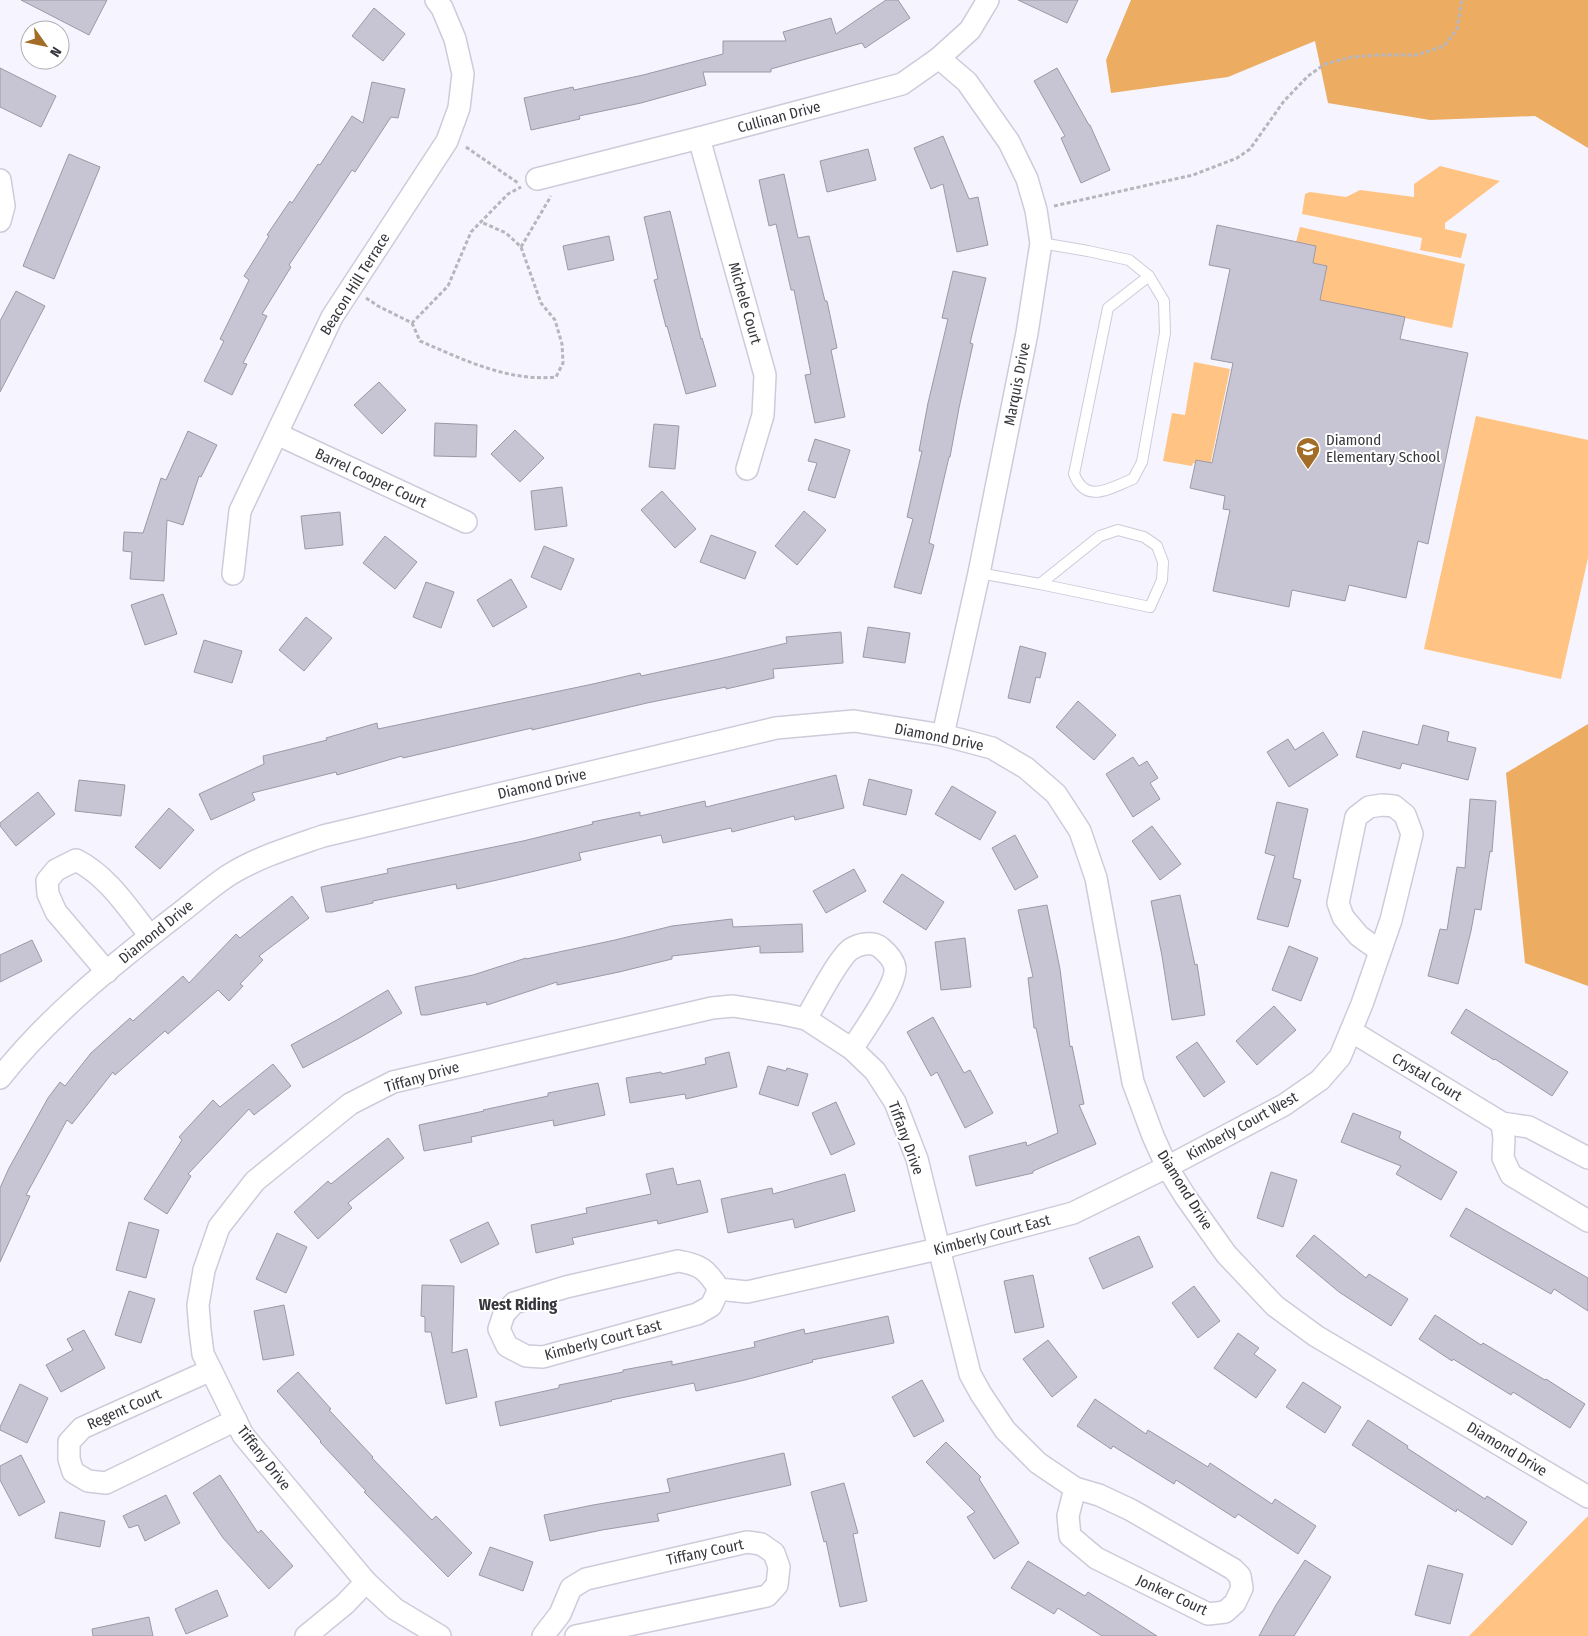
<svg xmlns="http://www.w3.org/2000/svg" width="1588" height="1636" viewBox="0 0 1588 1636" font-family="'Fira Sans Condensed',sans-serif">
	<rect width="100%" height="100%" fill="#f6f4fe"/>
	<g fill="#ffc483">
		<polygon points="1440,166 1500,181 1445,223 1445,229 1467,234 1461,258 1420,250 1422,238 1302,214 1305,194 1310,192 1346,197 1360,190 1414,197 1414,184"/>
		<polygon points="1300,227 1465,264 1452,328 1320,300 1327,266 1313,263 1316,246 1296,242"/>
		<polygon points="1194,362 1230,369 1210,466 1193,463 1192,466 1163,461 1172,413 1185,415"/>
		<polygon points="1476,416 1588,440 1588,558 1561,679 1424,649"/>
		<polygon points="1588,1516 1588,1636 1469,1636"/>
	</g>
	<g fill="#ecac62">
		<polygon points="1131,0 1588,0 1588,148 1535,116 1430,120 1328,103 1315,41 1228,77 1111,93 1106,60"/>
		<polygon points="1588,724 1588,986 1525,963 1506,773"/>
	</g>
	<g fill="#c7c4d3" stroke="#9c99a7">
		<polygon points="21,0 107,0 89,35"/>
		<polygon points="886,0 898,0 910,18 865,48 862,43 771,69 771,72 703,72 706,85 641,103 579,116 580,119 531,130 524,98 573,87 574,90 643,75 723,54 723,41 786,41 783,32 831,18 836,34"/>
		<polygon points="1018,0 1078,0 1067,23"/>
		<polygon points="374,8 405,34 383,61 352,36"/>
		<polygon points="0,68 56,96 41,127 0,107"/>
		<polygon points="1057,68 1089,125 1090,125 1110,170 1081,183 1061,138 1065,136 1034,81"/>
		<polygon points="372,82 405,89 398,118 391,117 355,172 352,170 289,265 291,267 262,314 267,316 243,363 247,364 232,395 204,381 224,341 220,339 249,280 244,276 269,236 267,235 290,201 292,203 318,164 320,165 352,116 363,123"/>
		<polygon points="943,136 969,199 978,197 988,245 957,252 943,184 931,189 914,148"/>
		<polygon points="868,149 876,180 827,192 820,161"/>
		<polygon points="69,154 100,167 54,279 23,266"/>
		<polygon points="784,174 798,238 809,236 825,301 827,301 837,348 831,350 845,417 815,423 805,375 811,374 794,290 791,290 776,224 769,226 759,180"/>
		<polygon points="670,211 701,339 702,338 716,386 686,394 667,326 666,327 654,280 658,279 644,217"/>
		<polygon points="1217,225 1316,246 1313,263 1327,266 1320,300 1405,317 1400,339 1468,353 1428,544 1418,541 1406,598 1349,585 1345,601 1292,590 1289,607 1213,591 1230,510 1223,509 1225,496 1190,488 1196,460 1212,463 1233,363 1211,359 1230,269 1209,265"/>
		<polygon points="609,236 614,260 568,270 563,246"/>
		<polygon points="953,271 986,278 970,343 973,344 959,408 950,457 949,457 929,543 934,545 921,594 894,587 913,519 907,517 922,451 919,451 928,403 948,319 942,318"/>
		<polygon points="16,291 45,306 0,392 0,321"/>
		<polygon points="379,382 406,410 382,434 354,405"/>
		<polygon points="435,423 477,425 476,457 434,456"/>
		<polygon points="654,424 679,426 675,469 649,467"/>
		<polygon points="515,430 544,458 520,482 491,454"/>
		<polygon points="188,431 217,445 201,477 199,476 183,525 167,520 164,581 130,579 132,552 123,551 124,532 143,533 161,478 166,480"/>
		<polygon points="815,439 850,450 835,498 808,490 817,463 808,461"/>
		<polygon points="562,487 567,526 535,530 531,491"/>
		<polygon points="662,491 696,529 675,548 641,510"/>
		<polygon points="804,511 826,530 797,565 775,546"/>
		<polygon points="340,512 343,545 305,549 301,516"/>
		<polygon points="711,535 756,552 745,579 700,562"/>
		<polygon points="385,536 417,562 395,589 363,563"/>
		<polygon points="544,546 574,559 561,590 531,577"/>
		<polygon points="511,579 527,607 493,627 477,600"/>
		<polygon points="426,582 454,592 441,628 413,617"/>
		<polygon points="163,594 177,634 145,645 131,605"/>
		<polygon points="306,617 332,638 304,671 279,650"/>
		<polygon points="868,627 910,633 905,663 863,657"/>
		<polygon points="841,632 843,663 773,669 774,678 726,689 726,687 647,703 532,730 532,728 403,758 402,756 337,775 336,772 252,793 255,800 211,820 199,794 264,764 263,756 327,740 326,738 377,723 378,729 593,684 640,673 641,676 719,659 787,643 786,637"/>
		<polygon points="204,640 242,651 232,683 194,672"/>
		<polygon points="1020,646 1046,653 1040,678 1036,677 1030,703 1008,698"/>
		<polygon points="1078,701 1116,735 1094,760 1056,727"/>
		<polygon points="1423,725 1449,732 1447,741 1476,748 1468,780 1402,763 1400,769 1356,757 1363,731 1418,745"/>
		<polygon points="1323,732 1338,755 1289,787 1267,752 1288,739 1295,750"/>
		<polygon points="1133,757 1139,766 1147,761 1158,778 1150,783 1160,799 1133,817 1106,774"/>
		<polygon points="836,775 844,808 795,820 794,816 732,832 731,828 663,843 661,835 579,853 581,860 506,878 457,889 456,884 373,901 373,903 332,912 326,912 321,887 388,873 387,869 523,841 593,824 592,822 640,812 640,816 705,801 706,807"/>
		<polygon points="869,779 912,790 906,815 863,805"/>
		<polygon points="79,780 125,785 121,816 75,811"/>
		<polygon points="952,786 996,812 980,840 935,814"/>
		<polygon points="38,792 55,814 16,846 0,826 0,823"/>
		<polygon points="1470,799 1496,801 1492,852 1490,851 1481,910 1475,909 1471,931 1458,984 1428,976 1440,929 1447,930 1457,867 1465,868"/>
		<polygon points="1277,802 1308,809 1293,878 1301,880 1288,927 1257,919 1275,856 1265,853"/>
		<polygon points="169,808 194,830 160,869 135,847"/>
		<polygon points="1152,826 1181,864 1160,880 1132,841"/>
		<polygon points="1015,835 1038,877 1015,890 992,848"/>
		<polygon points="854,869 866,891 826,913 813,891"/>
		<polygon points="902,874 944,902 926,930 883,902"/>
		<polygon points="1180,895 1195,965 1197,964 1205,1015 1172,1020 1162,956 1151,901"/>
		<polygon points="292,896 309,918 259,956 263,960 240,984 243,986 229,1001 218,990 168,1034 165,1031 115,1075 113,1072 72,1124 67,1120 26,1195 30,1196 0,1262 0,1188 9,1168 48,1098 60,1082 65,1086 91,1053 130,1018 133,1021 183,976 189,983 236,934 240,938"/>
		<polygon points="1047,905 1060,969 1070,1047 1072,1046 1084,1104 1079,1105 1096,1144 1033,1171 1033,1173 976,1186 969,1156 1026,1142 1027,1146 1058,1133 1036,1028 1034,1028 1028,978 1033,977 1018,910"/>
		<polygon points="732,919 733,927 802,924 803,952 760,953 760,946 672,956 672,959 619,972 557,985 557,982 487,1005 486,1002 427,1015 421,1015 415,987 473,975 526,958 526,959 615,940 672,926"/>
		<polygon points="965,938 971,987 941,990 935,942"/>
		<polygon points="32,940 42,961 0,982 0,955"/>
		<polygon points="1289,946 1318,958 1301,1001 1272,990"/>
		<polygon points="388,990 402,1013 361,1037 303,1068 291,1045 337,1020"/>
		<polygon points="1274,1006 1296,1030 1257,1065 1236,1041"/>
		<polygon points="1466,1009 1568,1072 1552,1096 1495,1059 1494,1060 1451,1033"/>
		<polygon points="933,1017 964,1073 970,1070 993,1113 965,1128 937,1072 931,1076 907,1032"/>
		<polygon points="1197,1042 1225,1082 1204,1097 1176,1057"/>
		<polygon points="729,1052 737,1087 686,1099 685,1094 630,1103 626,1078 661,1072 662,1074 706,1064 705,1058"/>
		<polygon points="273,1064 291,1086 254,1115 249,1109 188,1174 191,1176 167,1214 144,1199 182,1140 179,1137 213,1100 220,1107"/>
		<polygon points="768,1066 786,1071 787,1068 808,1074 798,1106 759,1094"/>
		<polygon points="598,1083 605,1115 554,1126 553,1120 471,1137 472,1142 424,1151 419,1125 484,1111 483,1110 548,1096 548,1093"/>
		<polygon points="836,1102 855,1144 831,1155 812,1113"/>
		<polygon points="1353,1113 1401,1132 1399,1138 1457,1172 1441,1200 1396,1174 1401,1166 1341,1142"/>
		<polygon points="388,1138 404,1158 348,1203 352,1208 318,1239 294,1212 328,1181 331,1184"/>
		<polygon points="673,1168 677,1185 700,1180 708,1212 658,1224 657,1220 572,1238 574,1244 536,1253 531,1225 587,1213 586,1208 651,1194 646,1174"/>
		<polygon points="1271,1172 1297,1180 1283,1227 1257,1218"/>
		<polygon points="845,1174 855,1211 795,1228 793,1219 728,1233 721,1199 772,1188 773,1194"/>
		<polygon points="1466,1208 1588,1278 1588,1311 1554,1289 1551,1294 1450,1236"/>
		<polygon points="129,1222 159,1230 146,1278 116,1270"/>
		<polygon points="488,1222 499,1244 461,1263 450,1240"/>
		<polygon points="277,1233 307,1247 286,1293 256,1279"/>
		<polygon points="1314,1235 1366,1278 1369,1274 1408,1299 1391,1326 1339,1292 1296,1256"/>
		<polygon points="1139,1236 1153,1267 1103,1289 1089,1258"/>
		<polygon points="1033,1275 1044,1327 1015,1333 1004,1281"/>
		<polygon points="422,1285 454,1286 452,1353 467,1349 477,1397 446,1404 431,1332 425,1332 425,1317 421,1316"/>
		<polygon points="1194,1286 1220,1321 1198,1338 1172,1303"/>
		<polygon points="129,1291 155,1299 141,1343 115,1335"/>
		<polygon points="284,1305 294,1355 263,1360 254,1311"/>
		<polygon points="1435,1315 1481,1345 1483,1343 1545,1380 1546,1379 1585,1404 1570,1428 1513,1392 1511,1395 1453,1359 1452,1361 1419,1339"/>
		<polygon points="888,1316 894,1343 812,1360 813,1362 745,1380 696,1391 694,1383 611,1400 612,1401 500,1426 495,1402 559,1388 559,1385 623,1372 623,1370 672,1361 672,1365 755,1347 754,1342 804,1329 805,1334"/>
		<polygon points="84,1330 105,1368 61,1392 46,1365 73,1350 67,1339"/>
		<polygon points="1238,1333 1259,1348 1254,1354 1276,1370 1256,1398 1214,1368"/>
		<polygon points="1048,1340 1077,1377 1052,1397 1023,1359"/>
		<polygon points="298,1372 331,1409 329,1410 373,1457 372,1458 432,1520 436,1516 472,1553 448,1577 364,1492 366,1491 320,1442 321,1441 277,1391"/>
		<polygon points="922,1380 944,1421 914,1437 892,1397"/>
		<polygon points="1303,1382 1341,1407 1325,1433 1286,1407"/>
		<polygon points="20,1384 48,1398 27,1443 0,1430 0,1427"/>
		<polygon points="1095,1399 1146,1434 1148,1430 1208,1467 1210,1463 1272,1504 1275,1499 1316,1526 1298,1554 1238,1514 1235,1518 1176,1480 1174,1484 1113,1446 1111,1449 1077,1426"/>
		<polygon points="1368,1420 1408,1446 1407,1448 1485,1499 1487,1496 1527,1522 1512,1545 1457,1509 1456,1512 1352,1445"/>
		<polygon points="946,1442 981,1477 979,1479 1019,1543 994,1559 967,1517 975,1512 926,1462"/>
		<polygon points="784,1453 791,1485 657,1514 659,1521 602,1530 550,1541 544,1515 593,1505 670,1492 667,1479"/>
		<polygon points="21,1455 45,1502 19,1516 0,1480 0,1466"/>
		<polygon points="220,1475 258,1533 261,1530 293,1566 269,1589 223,1538 193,1493"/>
		<polygon points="844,1483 858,1533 853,1534 867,1601 840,1607 826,1541 824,1542 811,1492"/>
		<polygon points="166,1495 180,1523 145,1541 138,1525 129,1528 123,1516"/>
		<polygon points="60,1512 105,1521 100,1547 55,1538"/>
		<polygon points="490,1547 533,1562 523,1591 479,1575"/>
		<polygon points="1305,1560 1331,1577 1294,1636 1259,1636 1276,1605"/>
		<polygon points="1028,1561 1085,1596 1088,1592 1157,1636 1102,1636 1058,1608 1054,1614 1011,1588"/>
		<polygon points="1428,1565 1463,1574 1450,1624 1415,1615"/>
		<polygon points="217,1590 228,1616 186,1634 175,1609"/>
		<polygon points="149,1617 153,1636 93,1636 92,1629"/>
	</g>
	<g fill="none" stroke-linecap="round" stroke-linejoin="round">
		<g stroke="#cecbda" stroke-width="12">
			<g id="service">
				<path d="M1041,243L1088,251L1129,260L1149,276L1164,301L1165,333L1142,462L1133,479C1110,488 1086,505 1074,474L1108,308L1149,276"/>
				<polyline points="979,573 1040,584 1150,607 1162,580 1163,562 1157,546 1144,537 1118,530 1100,536 1040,584"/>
			</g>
		</g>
		<g stroke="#cecbda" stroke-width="24">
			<g id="minor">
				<polyline points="939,58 967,82 1009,142 1027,179 1036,210 1041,243 1027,333 979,573 943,735"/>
				<polyline points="699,138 765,375 763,415 747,469"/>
				<polyline points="537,179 699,138 902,84 939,58 970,30 988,0"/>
				<polyline points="0,180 4,206 0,221"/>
				<polyline points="277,434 466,522"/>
				<polyline points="233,574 240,511 332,317 447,141 459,108 463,74 455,39 442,8 436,0"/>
				<path d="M107,972L56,912L48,894L47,881L56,870L76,860C108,876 128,908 150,936"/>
				<path d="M806,1019C814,1005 839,957 851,949C859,944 872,941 880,947C886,952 894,960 895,968C897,985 862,1033 852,1049"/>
				<polyline points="1351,1031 1502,1123 1529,1127 1588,1158"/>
				<path d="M0,1078C48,1017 110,967 172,919C191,905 209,888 229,875C258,857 291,847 323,836L776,728L854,721L943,735L992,748L1026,768L1056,794L1080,831L1096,878L1133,1082L1153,1136L1167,1167L1185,1196L1226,1254L1275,1306L1316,1336L1588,1497"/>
				<polyline points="1502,1123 1504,1139 1503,1158 1511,1175 1588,1221"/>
				<path d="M719,1289L711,1306L697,1314L543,1357L526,1356L507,1346L499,1329L504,1314L514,1303L566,1287L678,1261C701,1265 706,1269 719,1289L747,1292L938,1249L1073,1213L1167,1167L1284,1105L1320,1080L1340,1057L1362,1004L1391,920L1412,834L1405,815L1394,806L1382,805L1369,807L1356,817L1338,903L1343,917L1359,936L1380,951"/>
				<polyline points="211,1370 82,1428 69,1442 69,1459 73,1472 88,1481 106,1483 236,1420"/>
				<polyline points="306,1636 345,1604 366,1582"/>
				<polyline points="440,1636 395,1609 366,1582 243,1435 203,1354 200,1330 198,1305 204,1270 219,1227 255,1181 350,1104 393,1082 712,1008 733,1006 783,1014 806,1019 852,1049 875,1071 895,1102 917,1159 970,1374 981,1394 1005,1430 1038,1463 1075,1488 1099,1495 1131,1510 1233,1569 1240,1576 1242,1588 1235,1603 1225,1612 1208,1614 1096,1558 1070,1536 1068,1516 1075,1488"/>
				<polyline points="543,1636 560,1614 571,1588 586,1579 747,1542 761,1544 774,1553 779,1567 777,1585 767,1596 576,1636"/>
			</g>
		</g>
		<g stroke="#b7b5be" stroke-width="3" stroke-dasharray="4 2.5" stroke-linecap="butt">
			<polyline points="466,147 518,183"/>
			<polyline points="1054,206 1193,175 1237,158 1250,149 1284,101 1308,76 1325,64 1352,57 1377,55 1417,55 1444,46 1457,29 1462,0"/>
			<polyline points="521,247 551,196"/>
			<polyline points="366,298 378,306 412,323 448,286 471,232 508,194 521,187"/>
			<path d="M412,323L420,341C462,359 508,382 556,377L563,363L562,344L555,320L541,303L521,247L506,233L481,222"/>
		</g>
		<use href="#service" stroke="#fff" stroke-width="10"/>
		<use href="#minor" stroke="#fff" stroke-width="21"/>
	</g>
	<defs>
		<g id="school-pin" transform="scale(1.25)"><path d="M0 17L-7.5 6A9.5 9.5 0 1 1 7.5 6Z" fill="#a36c27" stroke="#fff"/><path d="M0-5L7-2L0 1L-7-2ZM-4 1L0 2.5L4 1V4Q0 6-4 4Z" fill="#fff"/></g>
	</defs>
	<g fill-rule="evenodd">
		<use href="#school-pin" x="1308" y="449"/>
	</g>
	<g text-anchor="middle" stroke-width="4" stroke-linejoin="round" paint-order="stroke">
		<g font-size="15" fill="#37363c" stroke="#fff">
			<text transform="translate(779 117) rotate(-15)" y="5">Cullinan Drive</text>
			<text transform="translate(355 284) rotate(-58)" y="5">Beacon Hill Terrace</text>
			<text transform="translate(745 303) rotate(74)" y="5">Michele Court</text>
			<text transform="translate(1017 384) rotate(-79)" y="5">Marquis Drive</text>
			<text transform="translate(371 478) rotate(25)" y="5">Barrel Cooper Court</text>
			<text transform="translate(939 737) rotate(11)" y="5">Diamond Drive</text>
			<text transform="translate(542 784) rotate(-13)" y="5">Diamond Drive</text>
			<text transform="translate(156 932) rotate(-39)" y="5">Diamond Drive</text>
			<text transform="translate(422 1077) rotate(-16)" y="5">Tiffany Drive</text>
			<text transform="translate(1427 1077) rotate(31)" y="5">Crystal Court</text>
			<text transform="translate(1242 1126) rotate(-29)" y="5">Kimberly Court West</text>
			<text transform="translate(906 1138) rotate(70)" y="5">Tiffany Drive</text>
			<text transform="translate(1185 1190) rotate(58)" y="5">Diamond Drive</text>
			<text transform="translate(992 1235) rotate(-15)" y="5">Kimberly Court East</text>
			<text transform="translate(603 1340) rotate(-15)" y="5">Kimberly Court East</text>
			<text transform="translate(124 1409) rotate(-24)" y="5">Regent Court</text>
			<text transform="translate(1507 1449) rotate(31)" y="5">Diamond Drive</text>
			<text transform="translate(264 1458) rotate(52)" y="5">Tiffany Drive</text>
			<text transform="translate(705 1552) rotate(-12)" y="5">Tiffany Court</text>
			<text transform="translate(1172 1595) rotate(25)" y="5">Jonker Court</text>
		</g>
		<g font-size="15" fill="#37363c" stroke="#fff" text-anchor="start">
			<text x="1326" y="445">Diamond<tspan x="1326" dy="17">Elementary School</tspan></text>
		</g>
		<g font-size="16" font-weight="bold" fill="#37363c" stroke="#fff">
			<text x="518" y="1310">West Riding</text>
		</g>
	</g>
	<g transform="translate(45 45) rotate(123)"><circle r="24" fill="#ffffff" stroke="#afafb1"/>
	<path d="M0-4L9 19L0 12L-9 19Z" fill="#a36c27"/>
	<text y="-8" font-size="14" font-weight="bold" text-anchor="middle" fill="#37363c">N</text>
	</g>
</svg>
